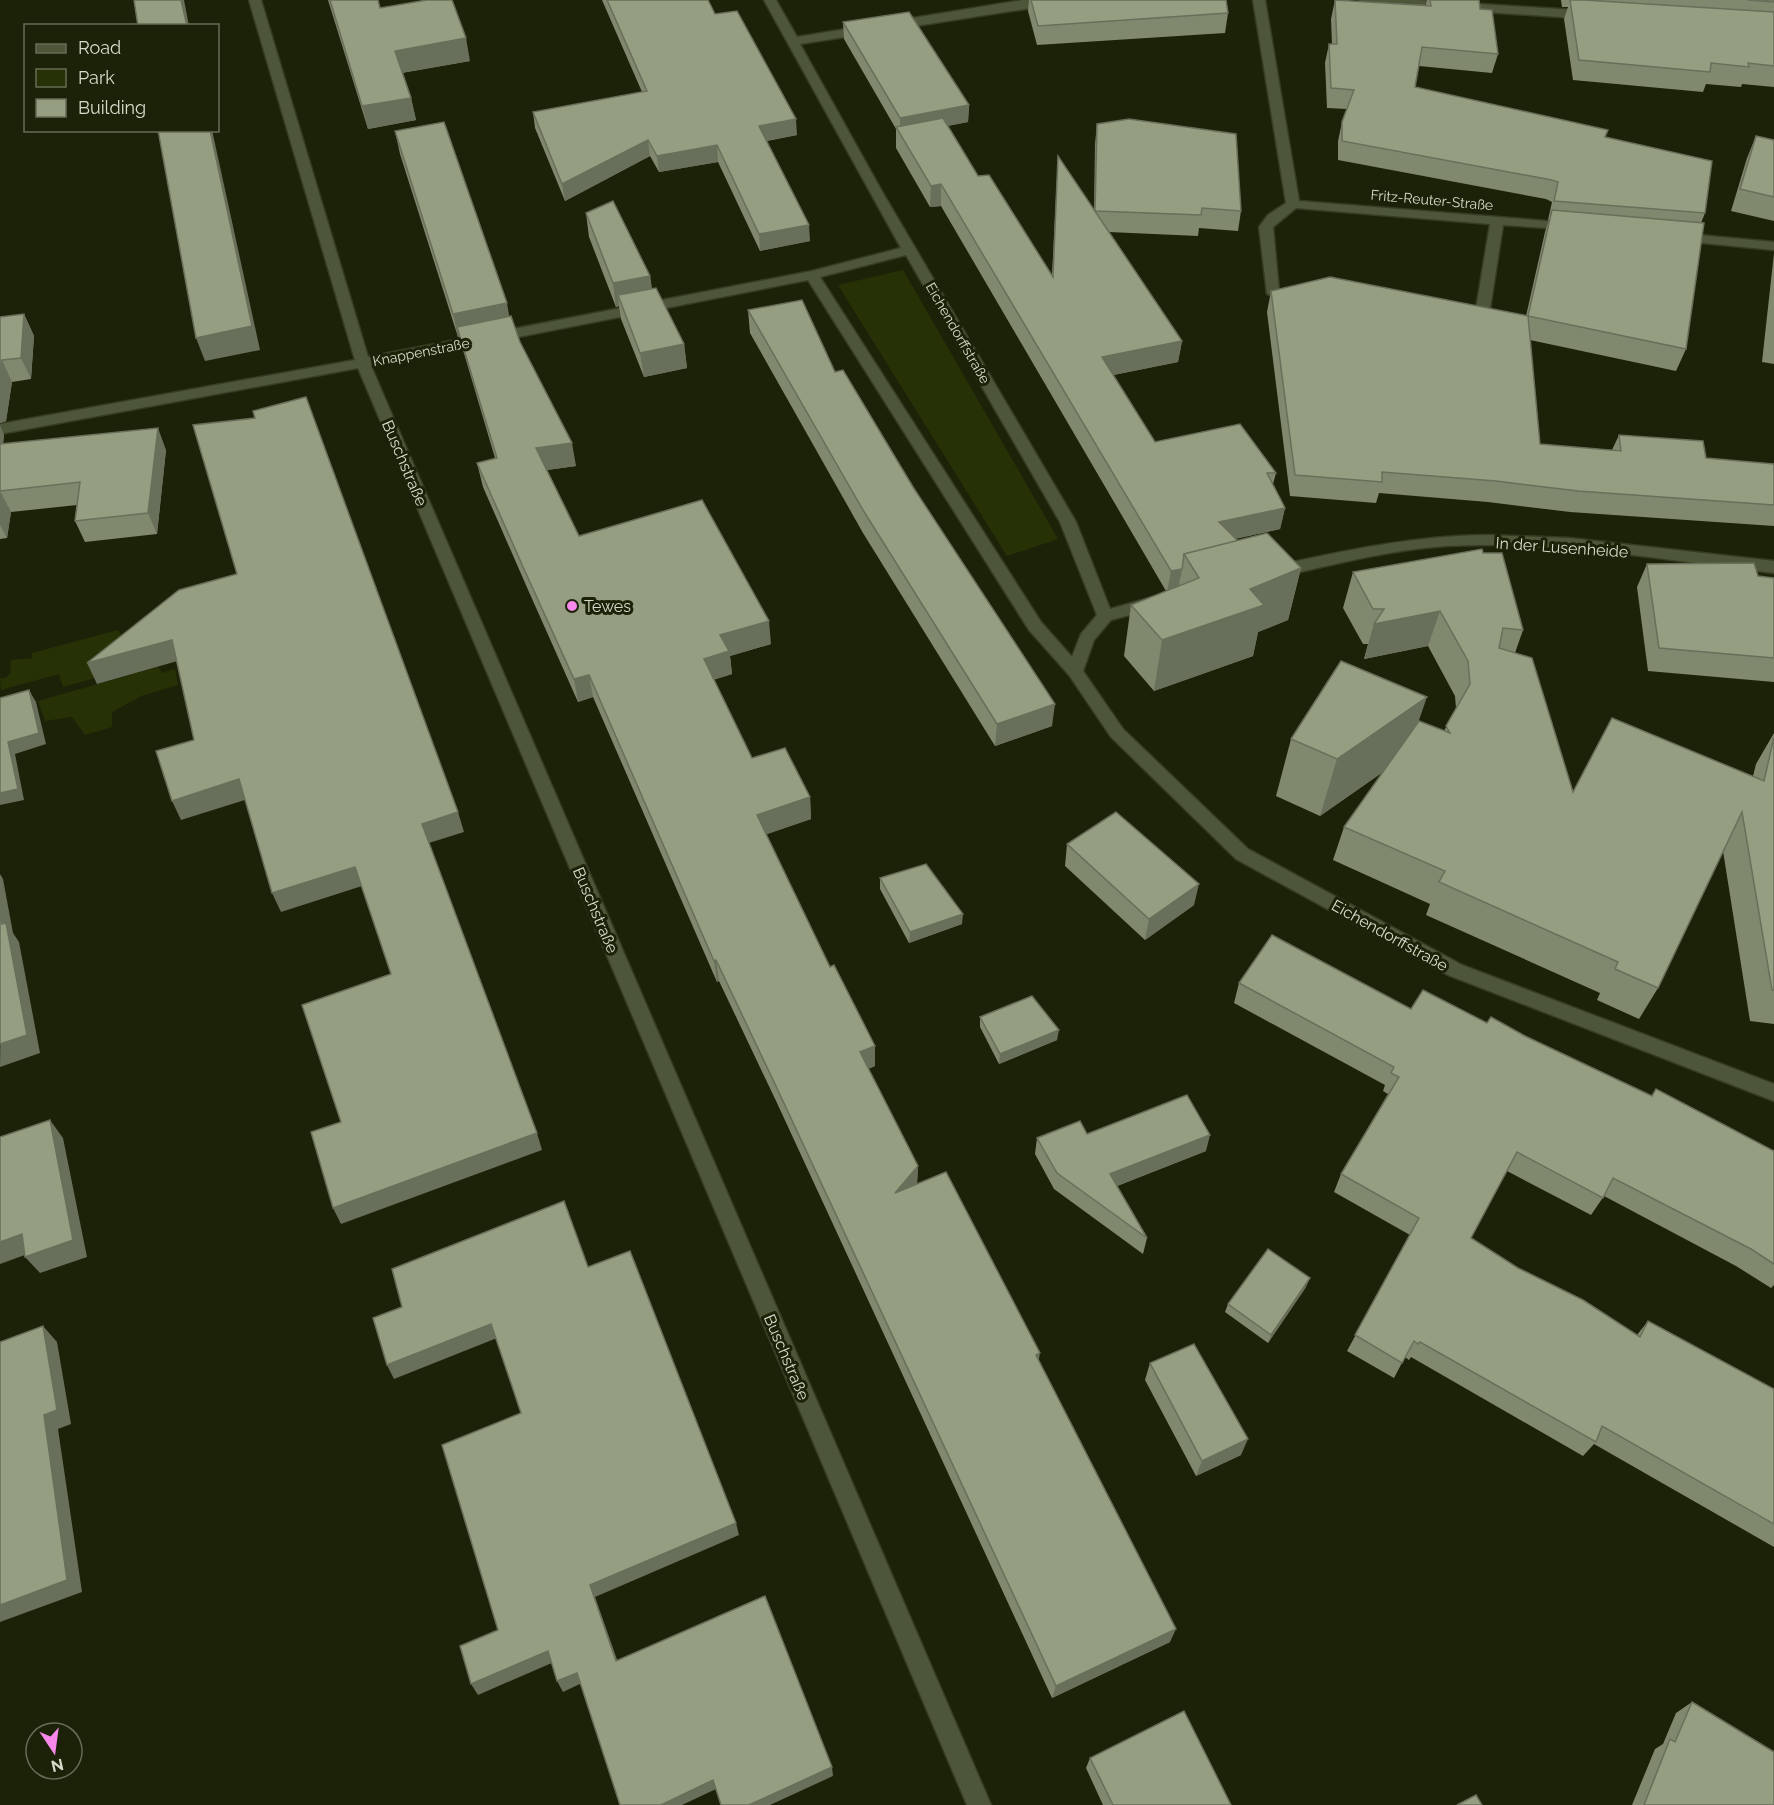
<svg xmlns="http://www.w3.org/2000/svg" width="1774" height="1805" viewBox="0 0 1774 1805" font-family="Raleway,sans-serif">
	<rect width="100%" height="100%" fill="#1c2208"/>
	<g fill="#273106">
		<polygon points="903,270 1058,539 1007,556 838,285"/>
		<polygon points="118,630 122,636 171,657 63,687 59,674 1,690 0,678 6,678 10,673 11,660 32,658 32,653"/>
		<polygon points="158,667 162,673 175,669 178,685 141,696 112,712 112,727 85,735 72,717 45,721 38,701"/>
	</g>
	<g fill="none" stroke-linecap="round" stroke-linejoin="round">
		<g stroke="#363c23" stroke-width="3">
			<g id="minor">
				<path d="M249,0H261L368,357L812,271L901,248L764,0H776L797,37L1023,0H1063L1057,4L800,44L880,188L1076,522L1110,609L1153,597L1161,603L1159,607L1111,620L1094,640L1083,671L1123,729L1248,849L1462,965L1774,1084V1101L1448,975L1236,859L1111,737L1069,675L1029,630L808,280L371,366L991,1805H967L358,368L0,434V424L355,360ZM906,255L1060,522L1097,615L1081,634L1072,657L1041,622L820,277Z"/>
				<polygon points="1253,0 1265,0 1299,201 1572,223 1579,227 1577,230 1503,225 1490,309 1483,313 1476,309 1490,224 1296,208 1273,227 1279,291 1272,295 1267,294 1259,227 1268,215 1286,203"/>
				<polygon points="1359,0 1418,0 1590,11 1596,15 1590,19 1365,4"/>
				<polygon points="1677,233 1774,242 1774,250 1672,240 1670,237"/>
				<path d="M1487,535L1569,538L1774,561V573C1665,560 1556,540 1446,546C1388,550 1331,565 1275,578L1267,572L1275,566C1346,550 1414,536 1487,535Z"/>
			</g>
		</g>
		<use href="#minor" fill="#4e563a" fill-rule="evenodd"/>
	</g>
	<g fill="#80886e">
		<polygon points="328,0 378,0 380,8 470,61 402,73 411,98 416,120 368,129"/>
		<polygon points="602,0 708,0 715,14 797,135 767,141 810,241 760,251 718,162 659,172 650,156 565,201 535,128 533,112 642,92"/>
		<polygon points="1029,0 1226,0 1228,13 1225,33 1037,45 1028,11"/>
		<polygon points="1335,0 1426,5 1427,0 1479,0 1480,9 1498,54 1492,73 1419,66 1415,87 1605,137 1705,213 1701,223 1686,349 1676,371 1530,340 1540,444 1612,450 1619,435 1706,458 1774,464 1774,526 1570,512 1488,502 1379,493 1376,503 1290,496 1267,312 1271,291 1526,316 1545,232 1549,220 1548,220 1552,202 1546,199 1338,160 1338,141 1342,122 1347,109 1327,108 1325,63 1329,44 1332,44 1331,19"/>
		<polygon points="1561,0 1774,0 1774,87 1742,84 1741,87 1706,84 1703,92 1573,80 1564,19 1568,7 1562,7"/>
		<polygon points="843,22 969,105 968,122 947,126 978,176 1052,276 1058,156 1094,209 1095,144 1097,124 1241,211 1238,231 1199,228 1198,236 1109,232 1182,341 1178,362 1113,375 1155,442 1276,473 1273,484 1285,508 1280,529 1235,539 1238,541 1301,568 1288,620 1258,632 1253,656 1154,691 1124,656 1131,605 1166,591 941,206 930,207 896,148 896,129 844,39"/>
		<polygon points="395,131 509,317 576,466 547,470 579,536 771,644 730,656 732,674 713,680 752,758 810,797 811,819 766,834 875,1066 868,1069 918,1166 917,1184 1039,1361 1170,1642 1052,1698 777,1103 719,981 717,982 593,697 578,702 529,592 483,487 477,463 495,458 463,350 460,337 458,337 400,154"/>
		<polygon points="1756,136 1774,140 1774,221 1731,211 1747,158"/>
		<polygon points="586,213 650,276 652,289 684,344 687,368 644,377 621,319 619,306 616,307 589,237"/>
		<polygon points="1774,253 1774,364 1762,362"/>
		<polygon points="748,310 835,372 1052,726 995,746 863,533 750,333"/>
		<polygon points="24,314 34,336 31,379 12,382 6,421 0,423 0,317"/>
		<polygon points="0,426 4,435 3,444 166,450 157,534 85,542 75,521 77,505 11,512 7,538 0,539 0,540"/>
		<polygon points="1483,553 1523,630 1515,653 1573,792 1753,776 1756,764 1774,733 1774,1024 1750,1021 1723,851 1658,988 1639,1019 1597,1000 1600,993 1426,915 1430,904 1333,860 1344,827 1383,772 1320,816 1276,796 1291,739 1418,721 1444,731 1456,708 1455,696 1428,646 1364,659 1368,644 1363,644 1343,608 1353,572"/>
		<polygon points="1647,564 1774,578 1774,682 1648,671 1637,587"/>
		<polygon points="1067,844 1194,905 1145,940 1065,866"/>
		<polygon points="880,878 962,924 909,943 880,889"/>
		<polygon points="1239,983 1411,1009 1487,1023 1525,1036 1651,1096 1656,1089 1774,1151 1774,1285 1771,1288 1736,1266 1604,1196 1591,1215 1507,1171 1471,1238 1518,1268 1637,1335 1648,1321 1774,1389 1774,1547 1594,1444 1583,1456 1411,1357 1409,1360 1405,1357 1394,1378 1347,1351 1410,1235 1334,1192 1341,1174 1388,1094 1383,1091 1385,1085 1234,1003"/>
		<polygon points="980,1017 1057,1040 999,1064 980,1027"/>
		<polygon points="1087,1134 1206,1151 1117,1186 1147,1238 1143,1254 1054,1189 1035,1154 1037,1138"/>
		<polygon points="1306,1287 1268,1343 1225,1312 1228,1304"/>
		<polygon points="1150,1363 1241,1455 1196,1476 1145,1380"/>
		<polygon points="1692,1702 1774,1805 1632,1805 1655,1749 1663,1744 1676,1713"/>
		<polygon points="1090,1758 1231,1805 1103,1805 1086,1768"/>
	</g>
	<g fill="#686f5a">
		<polygon points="181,0 184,0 189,26 187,26"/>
		<polygon points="466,38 470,61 400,73 395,51"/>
		<polygon points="411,98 416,120 368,129 362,106"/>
		<polygon points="969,105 968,122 901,135 900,134 900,118"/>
		<polygon points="796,119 797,135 760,142 759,126"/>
		<polygon points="210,130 212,130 260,350 205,361 196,338"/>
		<polygon points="648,140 650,156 565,201 562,184"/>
		<polygon points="717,145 718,162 659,172 657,156"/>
		<polygon points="941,184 941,206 930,207 931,186"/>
		<polygon points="809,225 810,241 760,251 759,234"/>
		<polygon points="650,276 653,300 618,295 619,306 616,307 613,283"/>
		<polygon points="507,303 511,327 457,327 460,337 458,337 453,314"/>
		<polygon points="24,314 34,336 31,379 21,358"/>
		<polygon points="1182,341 1178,362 1099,378 1102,357"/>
		<polygon points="684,344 687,368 644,377 640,353"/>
		<polygon points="2,360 12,382 6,421 0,423 0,373"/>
		<polygon points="0,426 4,435 0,466"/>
		<polygon points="158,428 166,450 157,534 148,513"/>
		<polygon points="572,443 576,466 540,471 536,448"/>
		<polygon points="0,491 11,512 7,538 0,525"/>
		<polygon points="1285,508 1280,529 1215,543 1219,522"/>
		<polygon points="1301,568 1288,620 1258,632 1253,656 1154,691 1162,640 1250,589"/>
		<polygon points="1182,569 1178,590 1167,592 1171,571"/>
		<polygon points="1440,611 1428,646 1364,659 1374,624"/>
		<polygon points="769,621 771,644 730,656 732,674 706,682 704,659 720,635"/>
		<polygon points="172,640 181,660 97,684 87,663"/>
		<polygon points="589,675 593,697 578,702 574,679"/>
		<polygon points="29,690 36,702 46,744 15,754 24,800 0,805 0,793 8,742"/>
		<polygon points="1427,697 1407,755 1320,816 1337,759"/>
		<polygon points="1055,704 1052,726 995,746 997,724"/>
		<polygon points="239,779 248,799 181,820 172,801"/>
		<polygon points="810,797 811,819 759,837 757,815"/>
		<polygon points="458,812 464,832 429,843 422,824"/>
		<polygon points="355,867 362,886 281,912 272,893"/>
		<polygon points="0,874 3,879 13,933 19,942 40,1053 0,1067 2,924 0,912"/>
		<polygon points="1199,884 1194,905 1145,940 1149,919"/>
		<polygon points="963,914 962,924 909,943 910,932"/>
		<polygon points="716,960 719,981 717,982 714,961"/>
		<polygon points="1059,1030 1057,1040 999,1064 1000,1054"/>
		<polygon points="875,1046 875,1066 860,1072 860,1052"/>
		<polygon points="50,1120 63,1138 87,1257 40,1273 25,1257"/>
		<polygon points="537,1133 542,1150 341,1224 333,1208"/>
		<polygon points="1210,1135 1206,1151 1107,1190 1110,1174"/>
		<polygon points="918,1166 917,1185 895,1193"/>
		<polygon points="22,1234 36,1251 0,1264 0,1242"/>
		<polygon points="1310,1278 1306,1287 1268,1343 1271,1335"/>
		<polygon points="491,1324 497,1338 394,1379 387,1365"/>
		<polygon points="43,1326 57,1342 71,1424 58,1429 82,1592 0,1622 0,1605 44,1415"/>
		<polygon points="1040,1353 1037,1370 1036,1355"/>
		<polygon points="1248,1439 1241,1455 1196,1476 1202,1461"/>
		<polygon points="736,1523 739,1535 595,1597 621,1671 616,1661 590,1585"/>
		<polygon points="1176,1629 1170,1642 1052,1698 1056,1686"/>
		<polygon points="548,1651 554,1662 478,1695 471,1684"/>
		<polygon points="577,1673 582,1683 563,1692 557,1681"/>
		<polygon points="832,1767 833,1776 770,1805 749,1805"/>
		<polygon points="713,1780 716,1789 682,1805 661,1805"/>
	</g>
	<g fill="#959e80" stroke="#686f5a" stroke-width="1.5">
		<polygon points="134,0 181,0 187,26 138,26"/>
		<polygon points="330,0 378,0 380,8 427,0 452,0 466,38 395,51 411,98 362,106"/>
		<polygon points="607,0 708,0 715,14 737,11 796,119 759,126 809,225 759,234 717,145 657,156 648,140 562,184 533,112 647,91"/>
		<polygon points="1031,0 1226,0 1228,13 1038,26"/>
		<polygon points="1335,0 1431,6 1430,0 1479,0 1480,9 1492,10 1498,54 1422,47 1415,87 1608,130 1605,137 1712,161 1705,213 1554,201 1558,182 1552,180 1342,141 1342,122 1354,90 1331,88 1329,44 1337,44"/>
		<polygon points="1570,0 1584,0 1774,12 1774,66 1748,63 1749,67 1711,63 1710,72 1579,60"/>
		<polygon points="1748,0 1774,0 1774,2"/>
		<polygon points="909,12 969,105 900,118 843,22"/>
		<polygon points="943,118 978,176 989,175 1053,277 1058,156 1182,341 1102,357 1155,442 1240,424 1276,473 1267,473 1285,508 1219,522 1238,541 1184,554 1182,569 1171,571 941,184 931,186 896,127"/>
		<polygon points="1129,119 1236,134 1241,211 1202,208 1201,215 1095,211 1097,124"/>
		<polygon points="444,122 507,303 453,314 395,131"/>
		<polygon points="158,130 210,130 252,326 196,338"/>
		<polygon points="1756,136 1774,140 1774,197 1740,189"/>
		<polygon points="613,201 650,276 613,283 586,213"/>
		<polygon points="1552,210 1704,223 1686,349 1528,316"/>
		<polygon points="1330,277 1528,316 1540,444 1621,451 1619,435 1703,441 1706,458 1774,464 1774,505 1578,491 1496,481 1382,472 1382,482 1295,475 1271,291"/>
		<polygon points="656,288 684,344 640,353 618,295"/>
		<polygon points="802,300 835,372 843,370 913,487 1055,704 997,724 863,510 748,310"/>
		<polygon points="24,314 21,358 2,360 0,373 0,317"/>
		<polygon points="511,316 520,342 572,443 536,448 579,536 702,500 769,621 720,635 729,651 704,659 752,758 785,748 810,797 757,815 830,967 834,965 875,1046 860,1052 918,1166 895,1193 946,1172 1040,1353 1036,1355 1176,1629 1056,1686 775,1084 716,960 714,961 589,675 574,679 524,569 477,463 497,458 457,327"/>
		<polygon points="306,397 458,812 422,824 537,1133 333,1208 311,1132 341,1122 302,1005 391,974 355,867 272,893 239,779 172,801 156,751 194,740 172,640 87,663 179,590 237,574 193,425 255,418 253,411"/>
		<polygon points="158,428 148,513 75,521 80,482 0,491 0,444"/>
		<polygon points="1267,533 1301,568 1250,589 1264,605 1162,640 1131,605 1199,578 1184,554"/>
		<polygon points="1482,549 1483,553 1502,553 1523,630 1503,628 1499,648 1532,658 1573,792 1612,718 1764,781 1774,737 1774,990 1772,990 1742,812 1658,988 1615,969 1618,962 1439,882 1445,871 1344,827 1419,721 1450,733 1446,726 1470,684 1468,661 1440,611 1374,624 1384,609 1373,609 1353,572"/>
		<polygon points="1754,563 1758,576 1774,578 1774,658 1659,648 1647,564"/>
		<polygon points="1341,661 1427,697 1337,759 1291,739"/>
		<polygon points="29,690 39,733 8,742 18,789 0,793 0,698"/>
		<polygon points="1116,812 1199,884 1149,919 1067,844"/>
		<polygon points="926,864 963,914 910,932 880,878"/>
		<polygon points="0,912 2,924 6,923 27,1035 0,1044"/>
		<polygon points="1272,935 1411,1009 1423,990 1487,1023 1491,1017 1525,1036 1652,1096 1656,1089 1774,1151 1774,1264 1751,1249 1613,1178 1603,1198 1517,1152 1471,1238 1518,1268 1583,1300 1640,1337 1648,1321 1774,1389 1774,1524 1602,1426 1596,1442 1420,1342 1418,1344 1414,1341 1402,1363 1355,1335 1419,1218 1341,1174 1399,1077 1391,1073 1394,1067 1239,983"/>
		<polygon points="1032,996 1059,1030 1000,1054 980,1017"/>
		<polygon points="1187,1095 1210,1135 1110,1174 1147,1238 1057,1173 1037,1138 1080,1121 1087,1134"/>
		<polygon points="50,1120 73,1240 25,1257 22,1234 0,1242 0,1137"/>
		<polygon points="564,1201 588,1267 630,1251 736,1523 590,1585 616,1661 765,1596 832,1767 749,1805 721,1805 713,1780 661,1805 620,1805 577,1673 557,1681 548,1651 471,1684 460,1646 498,1630 442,1445 521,1413 491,1324 387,1365 373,1318 402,1307 392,1269"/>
		<polygon points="1268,1249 1310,1278 1271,1335 1228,1304"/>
		<polygon points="43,1326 57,1410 44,1415 67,1580 0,1605 0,1342"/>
		<polygon points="1194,1344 1248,1439 1202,1461 1150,1363"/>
		<polygon points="1692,1702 1774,1752 1774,1805 1644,1805 1670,1739 1675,1742"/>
		<polygon points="1184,1711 1231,1805 1113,1805 1090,1758"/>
		<polygon points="1476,1795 1482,1805 1457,1805"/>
	</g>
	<circle fill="#f888ea" stroke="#1c2208" stroke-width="2" cx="572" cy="606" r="6"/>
	<g text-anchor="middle" stroke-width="6" stroke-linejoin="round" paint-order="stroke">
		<g font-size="14" fill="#d6dccc" stroke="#1c2208">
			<text transform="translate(1432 200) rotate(5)" y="5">Fritz-Reuter-Straße</text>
			<text transform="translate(958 333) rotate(60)" y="5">Eichendorffstraße</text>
			<text transform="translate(421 352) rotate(-11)" y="5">Knappenstraße</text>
		</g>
		<g font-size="16" fill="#d6dccc" stroke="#1c2208">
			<text transform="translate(405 463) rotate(67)" y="6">Buschstraße</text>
			<text transform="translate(1562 547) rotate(4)" y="6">In der Lusenheide</text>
			<text transform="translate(596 910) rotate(67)" y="6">Buschstraße</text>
			<text transform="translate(1390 935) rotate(29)" y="6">Eichendorffstraße</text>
			<text transform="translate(787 1357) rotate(67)" y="6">Buschstraße</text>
		</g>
		<g font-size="16" fill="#d6dccc" stroke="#1c2208" text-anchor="start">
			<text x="584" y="612">Tewes</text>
		</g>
	</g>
	<rect x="24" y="24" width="195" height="108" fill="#1c2208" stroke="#666c56" stroke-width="1.5"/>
	<rect x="36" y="44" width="30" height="9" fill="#4e563a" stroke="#666c56" stroke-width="1.5"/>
	<text x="78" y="54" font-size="18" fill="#d6dccc">Road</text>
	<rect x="36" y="69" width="30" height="18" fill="#273106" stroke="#666c56" stroke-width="1.5"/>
	<text x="78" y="84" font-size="18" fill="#d6dccc">Park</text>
	<rect x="36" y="99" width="30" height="18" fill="#959e80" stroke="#666c56" stroke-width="1.5"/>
	<text x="78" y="114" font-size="18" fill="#d6dccc">Building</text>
	<g transform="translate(54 1751) rotate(167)"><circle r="28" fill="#1c2208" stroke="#666c56" stroke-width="1.5"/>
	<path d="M0-4.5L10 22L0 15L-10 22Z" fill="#f888ea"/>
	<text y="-9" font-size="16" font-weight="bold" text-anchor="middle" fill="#d6dccc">N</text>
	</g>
</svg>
